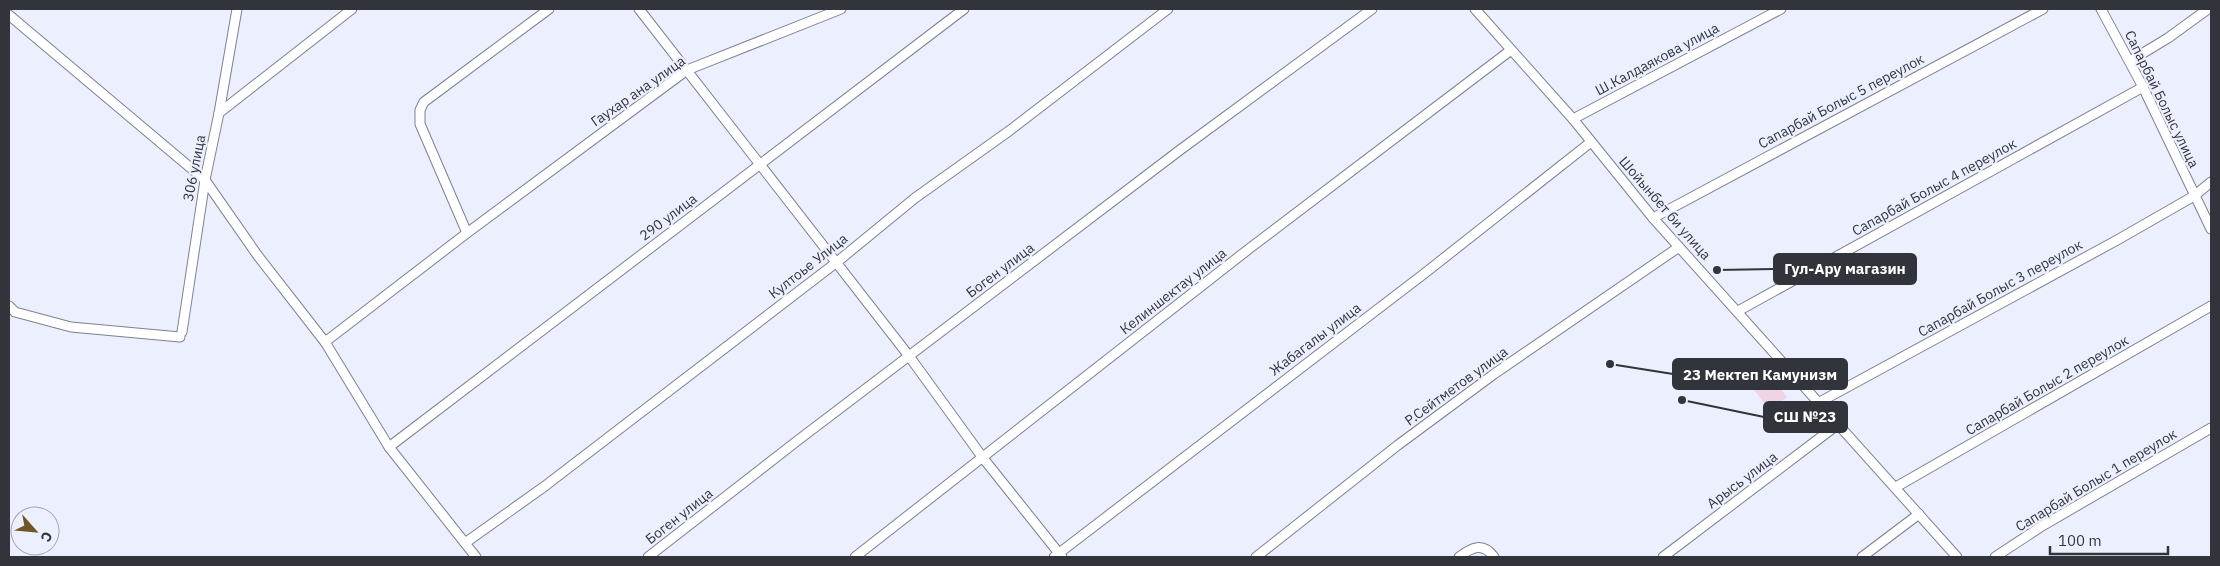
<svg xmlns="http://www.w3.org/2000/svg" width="2220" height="566" viewBox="0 0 2220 566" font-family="'IBM Plex Sans',sans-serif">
	<rect width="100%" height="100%" fill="#ecf0fe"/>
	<polygon fill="#f1d3e6" points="1759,361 1787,397 1770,411 1742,374"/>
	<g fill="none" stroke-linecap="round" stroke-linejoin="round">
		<g stroke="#7d8191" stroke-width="11">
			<g id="street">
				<polyline points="639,9 909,356 983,458 1062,557"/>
				<polyline points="1475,9 1573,119 1653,218 1957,557"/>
				<polyline points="2101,9 2143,87 2211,229"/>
				<polyline points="9,15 205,180 258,256 325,342"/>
				<polyline points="2130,61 2168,38 2208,9"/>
				<polyline points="219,113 352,9"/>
				<polyline points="1573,119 1781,9"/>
				<polyline points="1653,218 2043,9"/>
				<polyline points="467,233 420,124 420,110 424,102 549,9"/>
				<polyline points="9,306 15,312 71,327 180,337"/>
				<polyline points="1738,311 2143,87"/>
				<polyline points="182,332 205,180 219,113 237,9"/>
				<polyline points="1818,403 2119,239 2194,196 2211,182"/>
				<polyline points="389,447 964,9"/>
				<polyline points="1896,487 2211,306"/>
				<polyline points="465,543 545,486 837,262 915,198 1009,131 1168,9"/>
				<polyline points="476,557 389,447 325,342 467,233 687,70 841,9"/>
				<polyline points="648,557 797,441 1180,150 1372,9"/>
				<polyline points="855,557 1250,248 1511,50"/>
				<polyline points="1054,557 1425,273 1591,142"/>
				<polyline points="1256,557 1398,445 1494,374 1679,247"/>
				<path d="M1459,557C1472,547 1483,542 1494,557"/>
				<polyline points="1663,557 1837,425"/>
				<polyline points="1862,557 1919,514"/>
				<polyline points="1995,557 2042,526 2211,428"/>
			</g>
		</g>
		<use href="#street" stroke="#fff" stroke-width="9"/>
	</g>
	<g text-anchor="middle" stroke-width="4.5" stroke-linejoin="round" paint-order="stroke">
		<g font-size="14" fill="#32343b" stroke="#ecf0fe">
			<text transform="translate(1657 59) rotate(-28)" y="5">Ш.Калдаякова улица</text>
			<text transform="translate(638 91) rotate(-35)" y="5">Гаухар ана улица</text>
			<text transform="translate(2162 99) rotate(64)" y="5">Сапарбай Болыс улица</text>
			<text transform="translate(1841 101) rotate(-28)" y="5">Сапарбай Болыс 5 переулок</text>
			<text transform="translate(194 168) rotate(-79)" y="5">306 улица</text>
			<text transform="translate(1934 187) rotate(-29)" y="5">Сапарбай Болыс 4 переулок</text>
			<text transform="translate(1665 208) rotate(49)" y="5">Шойынбет би улица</text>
			<text transform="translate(668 217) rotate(-37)" y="5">290 улица</text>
			<text transform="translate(808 266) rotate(-38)" y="5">Култоье Улица</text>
			<text transform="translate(1000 270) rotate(-37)" y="5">Боген улица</text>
			<text transform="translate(2000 288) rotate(-29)" y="5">Сапарбай Болыс 3 переулок</text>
			<text transform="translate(1173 291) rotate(-38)" y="5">Келиншектау улица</text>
			<text transform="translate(1315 339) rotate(-37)" y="5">Жабагалы улица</text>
			<text transform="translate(2047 385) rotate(-30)" y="5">Сапарбай Болыс 2 переулок</text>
			<text transform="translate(1456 386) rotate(-36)" y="5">Р.Сейтметов улица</text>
			<text transform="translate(1742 480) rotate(-37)" y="5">Арысь улица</text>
			<text transform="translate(2096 480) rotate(-31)" y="5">Сапарбай Болыс 1 переулок</text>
			<text transform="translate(679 516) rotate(-38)" y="5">Боген улица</text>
		</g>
	</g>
	<path fill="none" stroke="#32343b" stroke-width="2" d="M1717 270L1774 269M1610 364L1673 374M1682 400L1764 417"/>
	<g fill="#32343b" stroke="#ecf0fe" stroke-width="2">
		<circle cx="1717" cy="270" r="5"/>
		<circle cx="1610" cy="364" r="5"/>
		<circle cx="1682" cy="400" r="5"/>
	</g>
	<g fill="#32343b" stroke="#32343b" stroke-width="2">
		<rect x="1774" y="254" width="142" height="30" rx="5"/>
		<rect x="1673" y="359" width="174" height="30" rx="5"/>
		<rect x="1764" y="402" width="83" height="30" rx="5"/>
	</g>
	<g font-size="15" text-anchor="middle" font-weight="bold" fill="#fff">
		<text x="1845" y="274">Гул-Ару магазин</text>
		<text x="1760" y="380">23 Мектеп Камунизм</text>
		<text x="1805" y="422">СШ №23</text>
	</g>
	<rect width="2220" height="566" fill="none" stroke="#32343b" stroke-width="20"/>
	<g transform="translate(35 531) rotate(117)"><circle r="24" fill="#ecf0fe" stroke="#a2a5b0"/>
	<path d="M0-4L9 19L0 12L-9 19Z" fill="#705728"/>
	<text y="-8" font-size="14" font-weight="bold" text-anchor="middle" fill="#32343b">С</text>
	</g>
	<path d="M2050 546v8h118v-8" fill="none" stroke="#32343b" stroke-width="2.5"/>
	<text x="2058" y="546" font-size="15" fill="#32343b" stroke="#ecf0fe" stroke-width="4" paint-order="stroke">100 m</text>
</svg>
